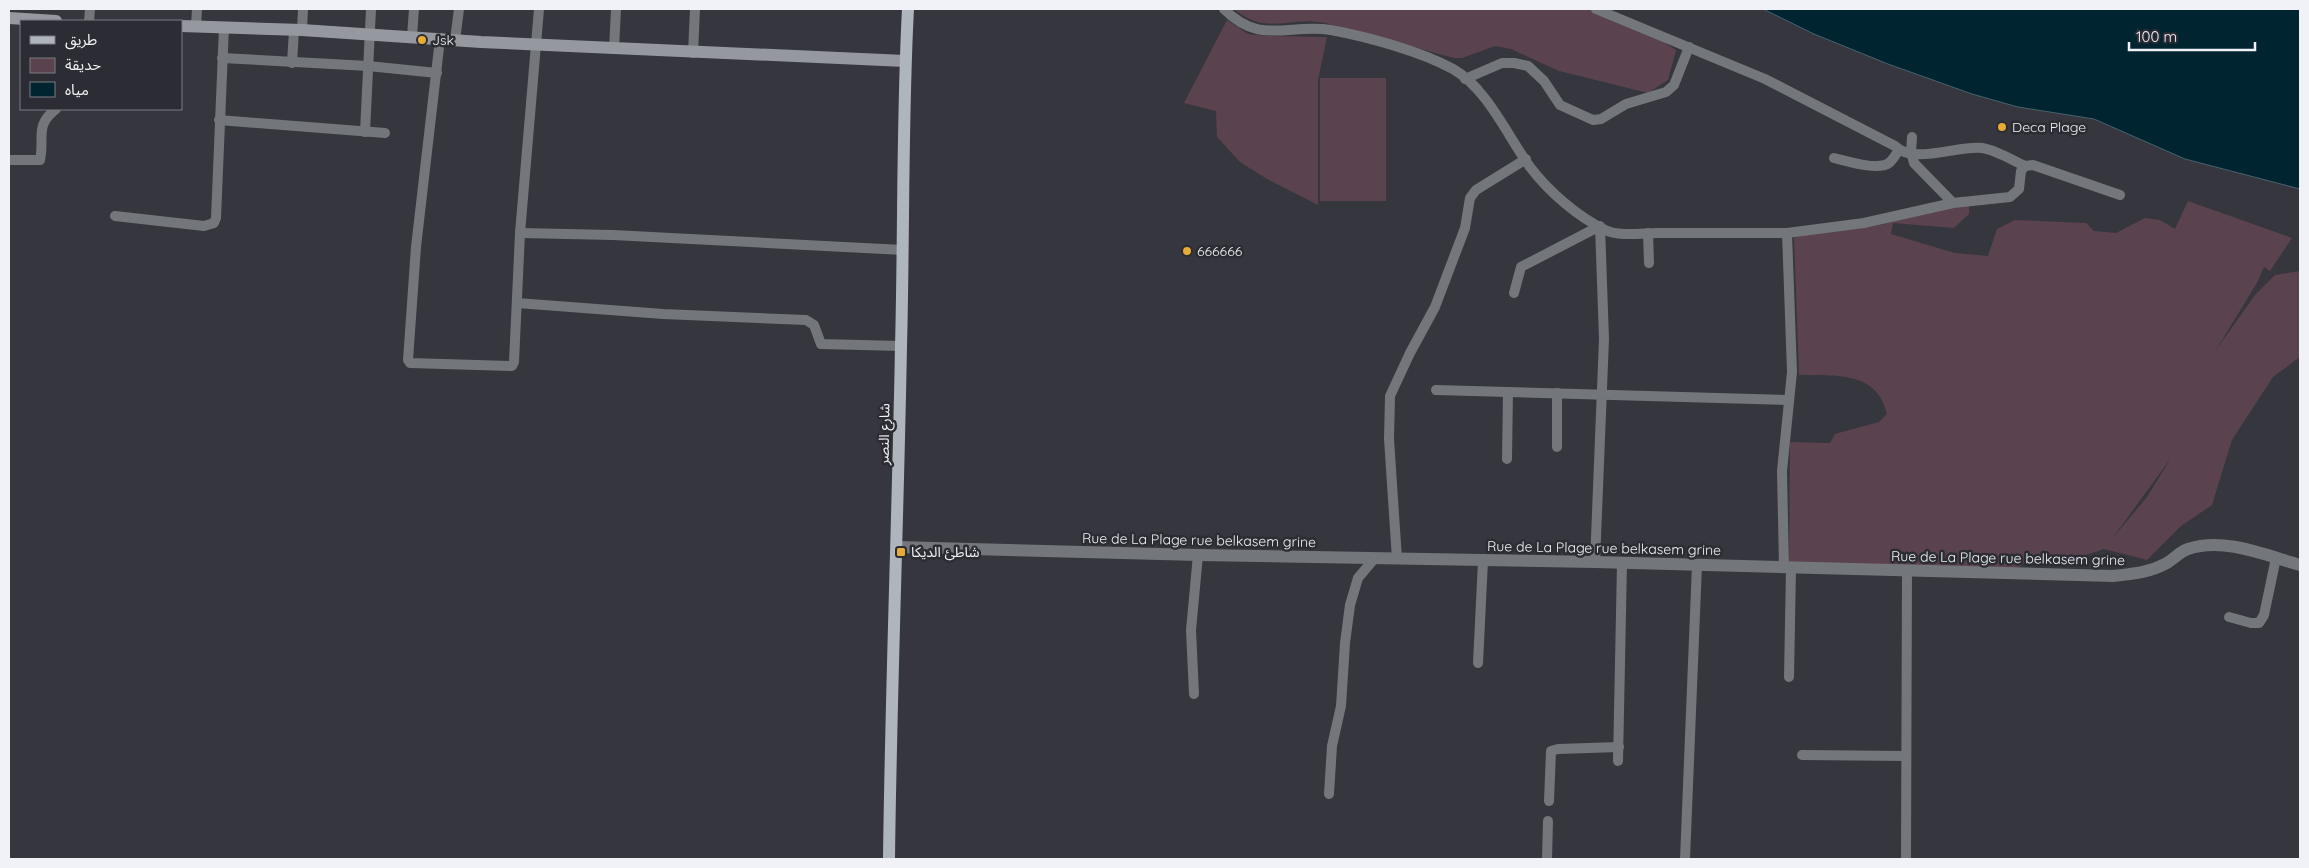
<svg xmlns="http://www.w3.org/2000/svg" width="2309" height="868" viewBox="0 0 2309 868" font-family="Quicksand,'Noto Sans Arabic',sans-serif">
	<rect width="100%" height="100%" fill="#36363e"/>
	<g fill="#5b424f" fill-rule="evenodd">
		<path d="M1234,9H1590L1652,35L1676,50L1668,80L1648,93L1559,71L1511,49L1495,46L1462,58H1454C1411,47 1368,33 1325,23C1289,15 1268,37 1234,9Z"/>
		<polygon points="1227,20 1248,34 1267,36 1327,37 1318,80 1318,205 1267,179 1240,162 1217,137 1216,111 1184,103"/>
		<rect x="1320" y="78" width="66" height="123"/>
		<path d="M2188,201L2292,238L2270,271L2264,267L2258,281L2216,350L2255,295L2275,275L2300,271V357L2273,377L2232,440L2212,505L2181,526L2147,560L2104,549L2065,562H2025L2015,571L1789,562L1790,442L1830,443L1835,434L1879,422L1887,414C1877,370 1834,376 1799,375L1794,238C1818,229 1845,231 1870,227C1903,221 1935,206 1969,206V214L1954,228L1893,223L1891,234L1955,253L1988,256L1997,229L2015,220L2086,223L2094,231L2116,233L2145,218L2160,220L2175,229ZM2171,458L2147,497L2112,539Z"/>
	</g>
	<polygon fill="#002531" stroke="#48626c" points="1763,9 2300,9 2300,189 2185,159 2094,119 2018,107 1972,94 1888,64 1814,34"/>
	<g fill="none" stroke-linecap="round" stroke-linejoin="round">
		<g stroke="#73767a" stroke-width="10">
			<path d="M1224,9C1260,46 1289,23 1331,30C1368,37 1420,51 1453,69C1487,88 1508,137 1530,167C1549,192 1577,216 1605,230C1619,237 1643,233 1658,233C1701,233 1744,233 1787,233L1792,372L1782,471L1784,568"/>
			<path d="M1596,9L1765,79L1895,146C1913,165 1958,145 1982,148C1996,150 2012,160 2025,166"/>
			<polyline points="89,21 90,9"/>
			<polyline points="196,26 197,9"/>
			<polyline points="302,30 303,9"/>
			<polyline points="412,36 414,9"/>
			<polyline points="440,39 416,247 408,360 410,363 512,366 514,362 520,233 539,9"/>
			<polyline points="455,40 459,9"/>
			<polyline points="614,49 616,9"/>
			<polyline points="693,53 695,9"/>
			<polyline points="222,58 368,66 437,73"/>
			<polyline points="292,63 294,30"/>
			<polyline points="1465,79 1502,63 1514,63 1528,66 1544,81 1560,105 1593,120 1601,119 1626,104 1666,92 1674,85 1689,47"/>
			<polyline points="219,120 385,133"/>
			<polyline points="365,132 371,9"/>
			<polyline points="1912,137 1911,152 1914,163 1953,203"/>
			<path d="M1834,158C1847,161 1877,171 1889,163C1893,160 1896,154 1899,150"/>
			<path d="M9,160H40C45,137 34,126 56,109"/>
			<polyline points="115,216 204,226 214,223 216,218 224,27"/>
			<polyline points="520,233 613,235 903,250"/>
			<polyline points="1648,233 1649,263"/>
			<polyline points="1787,233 1864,223 1953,203 2010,197 2019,189 2021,171 2025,166 2033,165 2120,195"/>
			<polyline points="1514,293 1521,267 1600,226 1604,339 1595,562"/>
			<polyline points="517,303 663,314 806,320 814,325 821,344 901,346"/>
			<polyline points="1436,390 1789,400"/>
			<polyline points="1557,393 1557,447"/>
			<polyline points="1507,459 1508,392"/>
			<polyline points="1397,559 1389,439 1390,396 1410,353 1435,307 1465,228 1470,198 1476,190 1526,159"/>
			<polyline points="2229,617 2251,623 2259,623 2264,615 2276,558"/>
			<polyline points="1478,663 1483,561"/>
			<polyline points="1789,677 1791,568"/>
			<polyline points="1194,694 1191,630 1198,555"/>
			<polyline points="1802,755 1906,756"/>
			<polyline points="1618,761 1622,563"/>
			<polyline points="1329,794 1332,746 1341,706 1345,643 1350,605 1358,578 1374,559"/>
			<polyline points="1549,801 1551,751 1558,749 1619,747"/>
			<polyline points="1547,859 1548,821"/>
			<polyline points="1685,859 1697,565"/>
			<polyline points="1906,859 1907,572"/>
		</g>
		<path stroke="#73767a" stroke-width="12" d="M897,547L1198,555L1595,562L2113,576C2132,574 2148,573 2165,564C2173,560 2179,552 2188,549C2224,537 2265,555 2300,565"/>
		<g stroke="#95999f" stroke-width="12">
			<polyline points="9,18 56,21"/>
			<polyline points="181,26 302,30 481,42 905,61"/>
		</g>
		<path stroke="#afb5bc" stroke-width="12" d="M889,859C891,688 898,517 901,346C904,234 902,121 908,9"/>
	</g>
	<g fill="#e7ac37" stroke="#2c2c34" stroke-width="2">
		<circle cx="422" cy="40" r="5"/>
		<circle cx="2002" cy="127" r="5"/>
		<circle cx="1187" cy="251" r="5"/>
		<rect x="896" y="547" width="10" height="10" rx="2.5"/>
	</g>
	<g text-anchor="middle" stroke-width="5" stroke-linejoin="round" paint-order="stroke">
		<g font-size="14" fill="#f1f2f7" stroke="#2c2c34" text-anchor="start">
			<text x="432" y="45">Jsk</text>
			<text x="2012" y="132">Deca Plage</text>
			<text x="1197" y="256">666666</text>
			<text x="911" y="557">شاطئ الديكا</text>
		</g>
		<g font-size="14" fill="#f1f2f7" stroke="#2c2c34">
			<text transform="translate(884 434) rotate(-89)" y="5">شارع النصر</text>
			<text transform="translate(1199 540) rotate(1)" y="5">Rue de La Plage rue belkasem grine</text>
			<text transform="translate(1604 548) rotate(1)" y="5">Rue de La Plage rue belkasem grine</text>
			<text transform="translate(2008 558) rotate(1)" y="5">Rue de La Plage rue belkasem grine</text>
		</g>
	</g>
	<rect width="2309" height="868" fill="none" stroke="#f1f2f7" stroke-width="20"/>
	<rect x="20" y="20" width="162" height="90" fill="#2c2c34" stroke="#7b7b82"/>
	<rect x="30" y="36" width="25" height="8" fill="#afb5bc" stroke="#7b7b82"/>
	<text x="65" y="45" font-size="15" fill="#f1f2f7">طريق</text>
	<rect x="30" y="58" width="25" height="15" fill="#5b424f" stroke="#7b7b82"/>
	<text x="65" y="70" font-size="15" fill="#f1f2f7">حديقة</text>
	<rect x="30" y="82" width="25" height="15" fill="#002531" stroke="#7b7b82"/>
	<text x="65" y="95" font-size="15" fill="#f1f2f7">مياه</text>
	<path d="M2129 42v8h126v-8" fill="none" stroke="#f1f2f7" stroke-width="2.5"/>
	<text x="2136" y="42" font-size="15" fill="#f1f2f7" stroke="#2c2c34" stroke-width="4" paint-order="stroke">100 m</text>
</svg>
